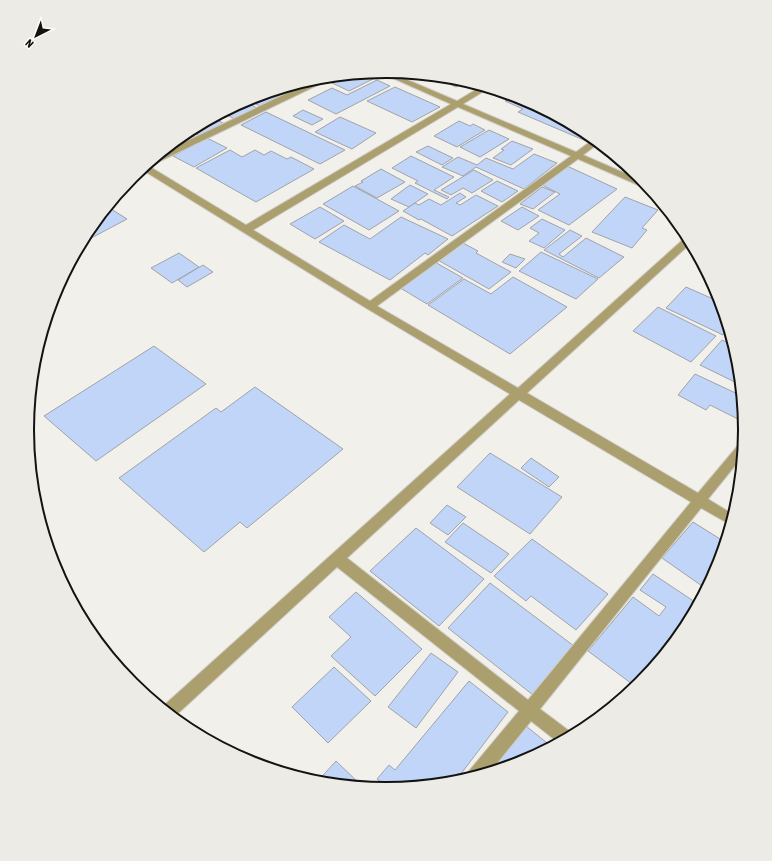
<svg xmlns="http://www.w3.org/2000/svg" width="772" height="861" viewBox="0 0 772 861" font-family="'Asap Condensed',sans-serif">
	<rect width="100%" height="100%" fill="#f2f0ea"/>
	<g fill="#c1d5f9" stroke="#a0a3a8">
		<polygon points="370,73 377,77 349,91 328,81 339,76"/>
		<polygon points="439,77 456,78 466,81 456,87 436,78"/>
		<polygon points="377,80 390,86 336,114 308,100 332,88 347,95"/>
		<polygon points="395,87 440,107 412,122 367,101"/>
		<polygon points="280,89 287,92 260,106 247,100"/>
		<polygon points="514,96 524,99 586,132 591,137 586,141 518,112 523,109 505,101"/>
		<polygon points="244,101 257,108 235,119 223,113"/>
		<polygon points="303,110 323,119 312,125 293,116"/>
		<polygon points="266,112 345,150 320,164 241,125"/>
		<polygon points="340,117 376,133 352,149 315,132"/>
		<polygon points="213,118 225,124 200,136 190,130"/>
		<polygon points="459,121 470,126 473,124 485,130 457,147 434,136"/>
		<polygon points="489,130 509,139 480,157 460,147"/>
		<polygon points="186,132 197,138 167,153 163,151"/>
		<polygon points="207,138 227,148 194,167 173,156"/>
		<polygon points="512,141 533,149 511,165 493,158 504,150 501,149"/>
		<polygon points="428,146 453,158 442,165 416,152"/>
		<polygon points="230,150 242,157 255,150 264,155 271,151 287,159 291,157 314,169 256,202 196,168"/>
		<polygon points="534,154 557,163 524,189 476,167 463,176 442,167 458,157 477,165 486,158 513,169"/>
		<polygon points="411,156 454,177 434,190 449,197 447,199 415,183 418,181 392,168"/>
		<polygon points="567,166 617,189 569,225 538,210 560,194 540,184"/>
		<polygon points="381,169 405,182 377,198 355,186 363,182 361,181"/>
		<polygon points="474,170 493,180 472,193 463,188 451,195 441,190"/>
		<polygon points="497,181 518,191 502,202 481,191"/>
		<polygon points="410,185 428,194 409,207 391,199"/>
		<polygon points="353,186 399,211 369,230 323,204"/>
		<polygon points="542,187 555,192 533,209 520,204"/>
		<polygon points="460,193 466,197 456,203 460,205 476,195 498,206 452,236 421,219 419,220 403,211 415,203 419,205 429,199 441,205"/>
		<polygon points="625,197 658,210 642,228 647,230 632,248 592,232"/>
		<polygon points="108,207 127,219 80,244 88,231"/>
		<polygon points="320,207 344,221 315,239 290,224"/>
		<polygon points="522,207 539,216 518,230 501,221"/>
		<polygon points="401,217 448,239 428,255 425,253 390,280 319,242 344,225 370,239"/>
		<polygon points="542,219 565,230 544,248 529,241 539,233 530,228"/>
		<polygon points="570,230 582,236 559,254 563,257 586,238 624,257 599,278 544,250"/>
		<polygon points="461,242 478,251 476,253 511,272 489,289 436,259"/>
		<polygon points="541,252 598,279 576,299 519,271"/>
		<polygon points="179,253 199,267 172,283 151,268"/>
		<polygon points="510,254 525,259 516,268 502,262"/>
		<polygon points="433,261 463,278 427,304 397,286"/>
		<polygon points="203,265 213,272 187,287 178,280"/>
		<polygon points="513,277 567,307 510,354 428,305 464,279 491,294"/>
		<polygon points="686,287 720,302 728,328 723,335 666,308"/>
		<polygon points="658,307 716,336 691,362 633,331"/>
		<polygon points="722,340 733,345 738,361 741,385 700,365"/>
		<polygon points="154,346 206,384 96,461 44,416"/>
		<polygon points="695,374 742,396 744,422 710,405 706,410 678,395"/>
		<polygon points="255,387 343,449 247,528 240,522 204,552 119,478 216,408 221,412"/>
		<polygon points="490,453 562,497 530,534 457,487"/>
		<polygon points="531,458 559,477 549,487 521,468"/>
		<polygon points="447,505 466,517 448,535 430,523"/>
		<polygon points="693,522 725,542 718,566 702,586 662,558"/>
		<polygon points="463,523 509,554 491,573 445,542"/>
		<polygon points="416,528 484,579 439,626 370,571"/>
		<polygon points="532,539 608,594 576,630 531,596 526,601 494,576"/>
		<polygon points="653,574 698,604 684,630 636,687 588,651 633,597 659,616 666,607 640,590"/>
		<polygon points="490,583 574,646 533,695 448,628"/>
		<polygon points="356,592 422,649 375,696 331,656 351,637 329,617"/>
		<polygon points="431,653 458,672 416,728 388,707"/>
		<polygon points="334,667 371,701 328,743 292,707"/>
		<polygon points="469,681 508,712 460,775 458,773 450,783 389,789 377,779 389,765 395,770"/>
		<polygon points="526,726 552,747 523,762 489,773"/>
		<polygon points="336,761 363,787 316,783"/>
	</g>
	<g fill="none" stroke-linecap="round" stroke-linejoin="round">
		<g stroke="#cecdc7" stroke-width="2">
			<g id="street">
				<path d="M379,72H389L457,101L482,86L489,88L463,104L576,152L594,139L599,143L583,155L643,181L649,188H645L578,159L377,306L518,388L687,236L691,243L527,393L698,493L740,443L744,441L742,457L708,499L734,515L731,525L701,508L540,709L572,733L573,736L559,743L531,721L489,773L468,779L467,777L469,771L519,711L337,567L173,718L161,708L510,394L366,308L141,169L147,165L246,225L451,104ZM458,107L571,156L370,301L253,230ZM519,400L691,502L528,700L347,558Z"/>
				<polygon points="328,77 328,80 152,165 146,165 158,155 319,78"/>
			</g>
		</g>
		<use href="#street" fill="#ac9f6e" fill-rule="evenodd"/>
	</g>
	<path d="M0 0H772V861H0ZM34 430a352 352 0 1 1 704 0a352 352 0 1 1-704 0Z" fill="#ecebe6" fill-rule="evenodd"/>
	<path fill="none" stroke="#131311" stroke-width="2" d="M34 430a352 352 0 1 1 704 0a352 352 0 1 1-704 0Z"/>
	<g transform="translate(36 36) rotate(222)" stroke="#fffef9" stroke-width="3" paint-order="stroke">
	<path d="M0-3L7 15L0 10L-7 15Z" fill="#131311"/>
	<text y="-6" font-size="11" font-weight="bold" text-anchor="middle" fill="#131311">N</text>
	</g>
</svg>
